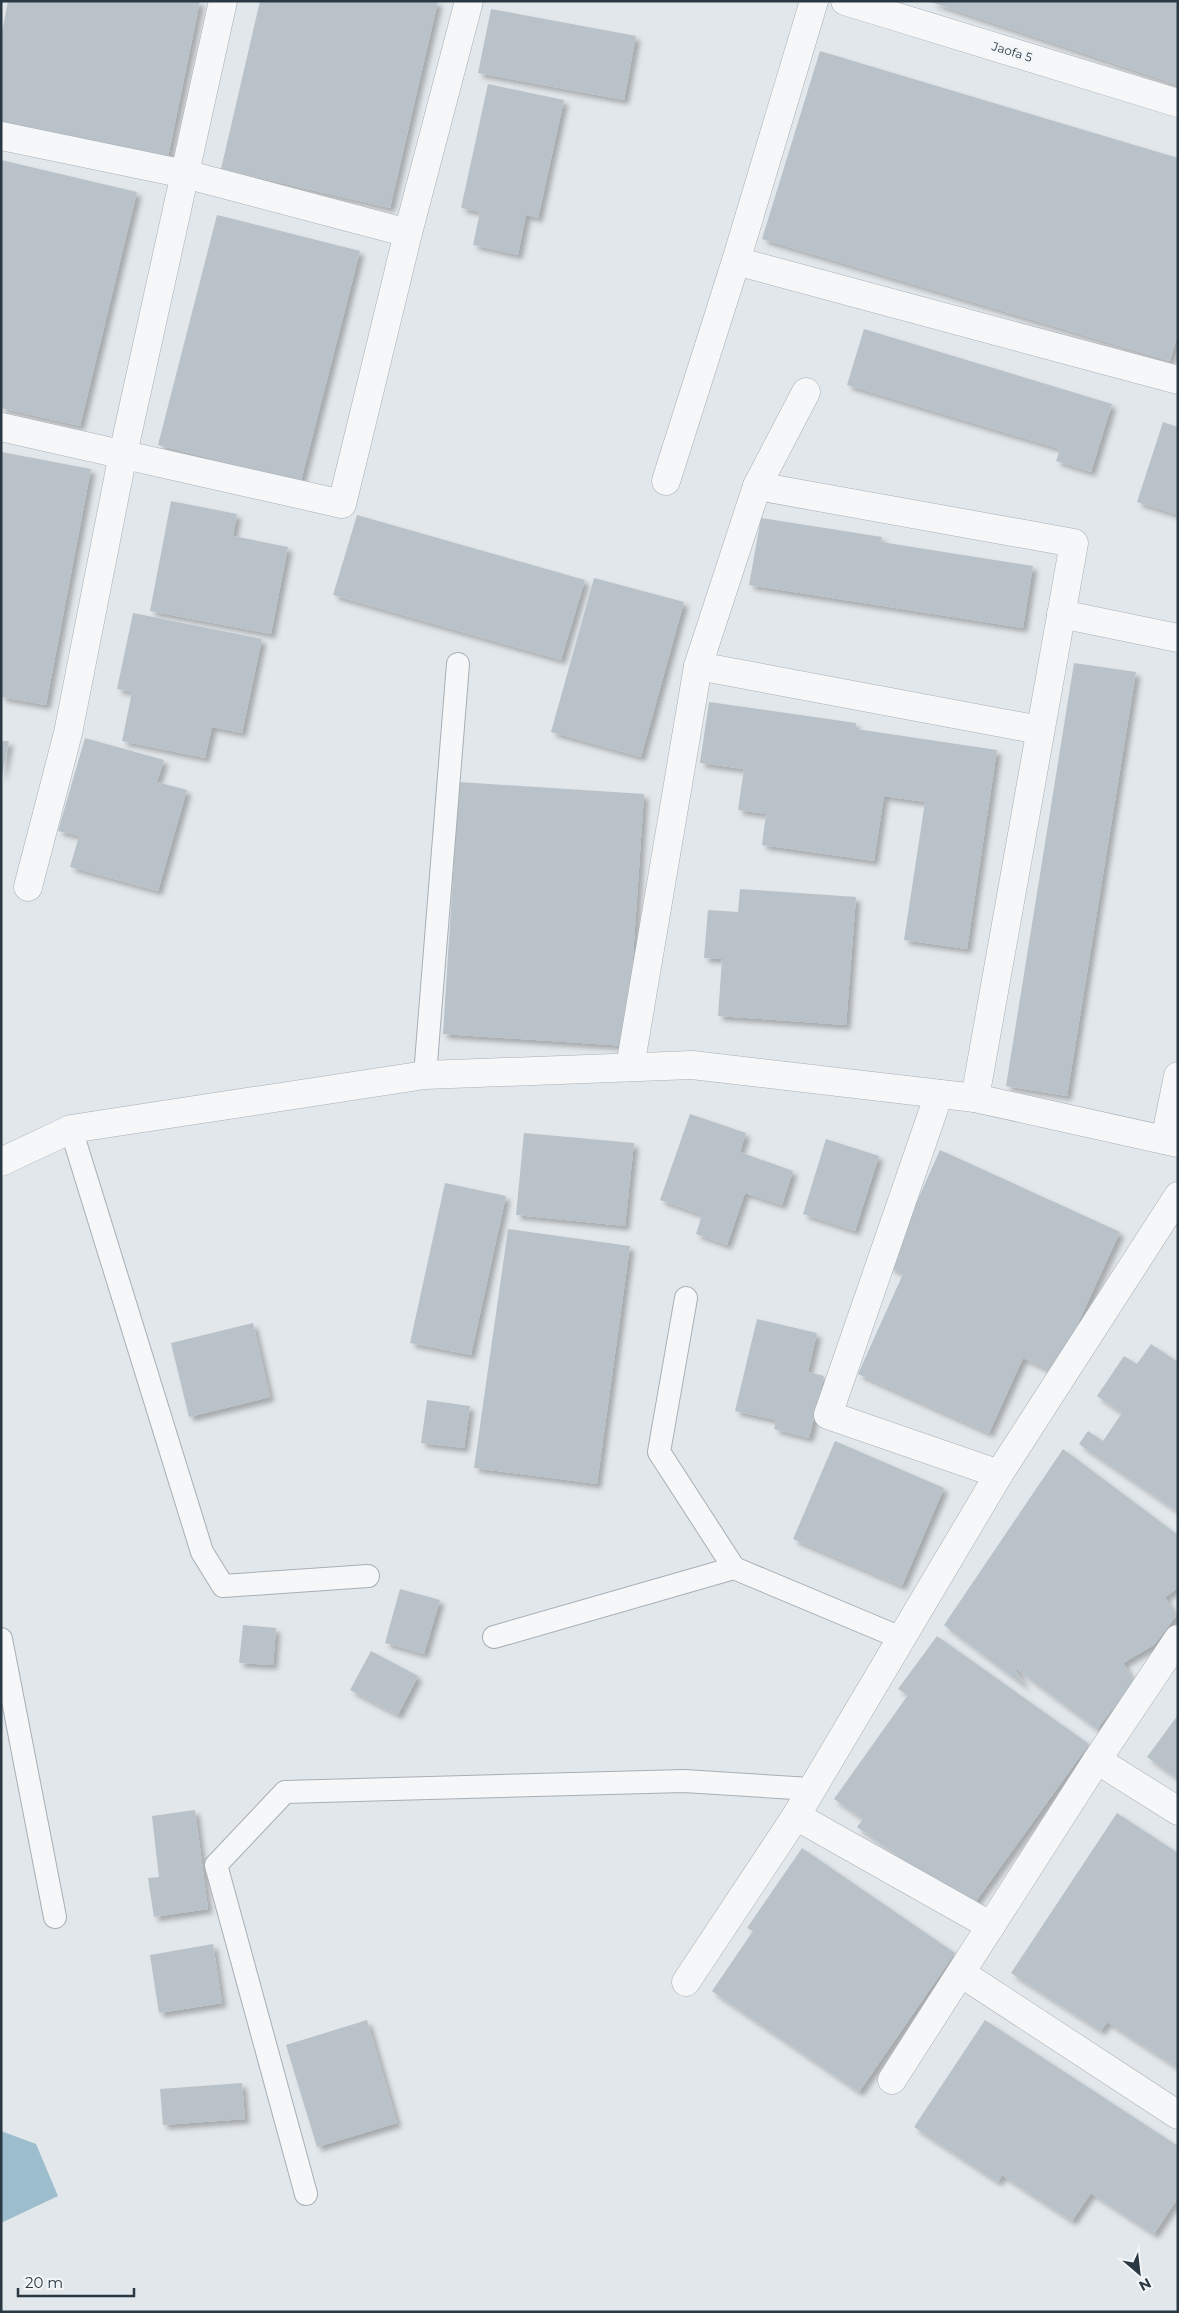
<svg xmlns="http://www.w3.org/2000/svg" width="1179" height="2313" viewBox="0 0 1179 2313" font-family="Montserrat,sans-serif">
	<defs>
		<filter id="shadow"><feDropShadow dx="4.5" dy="4.5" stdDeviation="2.5" flood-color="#0004"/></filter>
	</defs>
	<rect width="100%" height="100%" fill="#e2e7eb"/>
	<polygon fill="#9cbdcc" points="1,2131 36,2144 58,2196 1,2223"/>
	<g fill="#b9c2c8" filter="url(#shadow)">
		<polygon points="8,1 200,1 168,157 1,125 1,37"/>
		<polygon points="260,1 438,1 390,208 221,169"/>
		<polygon points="931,1 1178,1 1178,85 931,2"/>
		<polygon points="491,9 636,36 624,100 478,73"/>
		<polygon points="820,51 1178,158 1178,334 1170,361 762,239"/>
		<polygon points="488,84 564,100 538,218 526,215 518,255 473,245 480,212 461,208"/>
		<polygon points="1,160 137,192 80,426 1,408"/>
		<polygon points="217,215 360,251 301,481 158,445"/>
		<polygon points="864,329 1112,404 1091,472 1056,461 1060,449 847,385"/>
		<polygon points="1163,422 1178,427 1178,515 1137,502"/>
		<polygon points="1,452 91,469 46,705 1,697"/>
		<polygon points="171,501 237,514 233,536 288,547 271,634 150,611"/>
		<polygon points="357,515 585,580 561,660 333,595"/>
		<polygon points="761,518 882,537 881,542 1033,566 1023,628 749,585"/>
		<polygon points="594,578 684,602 641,757 551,732"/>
		<polygon points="133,613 262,639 242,733 212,727 205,758 122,741 132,692 117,689"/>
		<polygon points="1074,663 1136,672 1067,1096 1006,1086"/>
		<polygon points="709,702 856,723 856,729 997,750 967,949 904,940 925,802 884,796 874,861 762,845 766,814 738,810 744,769 700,763"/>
		<polygon points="85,738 164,760 157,782 187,790 158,891 70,867 79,836 58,831"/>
		<polygon points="1,741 9,741 2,775 1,775"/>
		<polygon points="459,782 644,794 627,1046 443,1034"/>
		<polygon points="740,889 856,897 846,1025 718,1016 722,959 704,958 708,910 738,912"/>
		<polygon points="690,1114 746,1133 740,1152 793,1171 782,1205 745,1193 727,1245 696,1234 702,1215 660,1200"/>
		<polygon points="524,1133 634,1143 625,1226 516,1215"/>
		<polygon points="826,1139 879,1156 855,1231 803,1214"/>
		<polygon points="940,1150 1120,1232 1055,1373 1023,1358 989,1433 858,1374 903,1274 888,1266"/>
		<polygon points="445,1183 506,1196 471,1355 410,1343"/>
		<polygon points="508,1229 630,1246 597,1484 474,1468"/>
		<polygon points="757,1319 817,1333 808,1372 824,1376 809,1438 774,1429 776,1420 735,1411"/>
		<polygon points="253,1323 270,1397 189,1417 171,1343"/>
		<polygon points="1151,1344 1178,1362 1178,1512 1079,1444 1088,1431 1103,1441 1122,1413 1097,1396 1124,1356 1137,1364"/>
		<polygon points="427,1400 470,1406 464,1448 421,1443"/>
		<polygon points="835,1441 944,1488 902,1586 793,1539"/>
		<polygon points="1063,1449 1178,1535 1178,1588 1165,1597 1176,1616 1154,1645 1123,1663 1134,1681 1097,1729 1014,1667 1026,1687 944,1625"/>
		<polygon points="400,1589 440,1600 424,1654 385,1643"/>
		<polygon points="243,1625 276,1628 273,1665 239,1663"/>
		<polygon points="937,1636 1089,1744 971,1908 857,1827 863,1819 834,1799 908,1695 898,1689"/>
		<polygon points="371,1651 418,1676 398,1715 350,1690"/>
		<polygon points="1178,1715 1178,1779 1147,1757"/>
		<polygon points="195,1810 208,1909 154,1917 148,1878 159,1877 152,1816"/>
		<polygon points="1117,1813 1178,1853 1178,2068 1107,2022 1101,2031 1011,1973"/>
		<polygon points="802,1848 955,1953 859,2092 712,1991 753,1931 747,1928"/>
		<polygon points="213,1944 222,2003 159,2013 150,1955"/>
		<polygon points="367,2020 397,2123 317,2147 286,2045"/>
		<polygon points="985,2020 1178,2146 1178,2198 1154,2234 1091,2193 1072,2221 1002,2175 998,2182 914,2127"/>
		<polygon points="242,2083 245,2119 163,2125 160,2089"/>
	</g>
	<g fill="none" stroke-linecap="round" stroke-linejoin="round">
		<g stroke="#a7afb5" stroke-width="24">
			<g id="service">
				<polyline points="425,1075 458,664"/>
				<polyline points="71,1129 202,1552 223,1586 368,1576"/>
				<polyline points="686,1298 659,1452 734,1568 901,1638"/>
				<polyline points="494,1637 734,1568"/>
				<polyline points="1,1639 55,1917"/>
				<polyline points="306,2194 216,1865 285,1792 684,1781 811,1789"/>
			</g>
		</g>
		<g stroke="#a7afb5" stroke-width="29">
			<g id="minor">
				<polyline points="845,1 1178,103"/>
				<polyline points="1,136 185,174 408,233"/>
				<polyline points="736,261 1178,380"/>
				<polyline points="1,427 342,504 408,233 469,1"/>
				<polyline points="666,481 736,261 814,1"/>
				<polyline points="757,486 1074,543 975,1098"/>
				<polyline points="1061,614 1178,638"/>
				<polyline points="698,666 1040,730"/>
				<polyline points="28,887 68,733 123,454 223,1"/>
				<polyline points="630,1067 698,666 757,486 806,392"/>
				<polyline points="939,1094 828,1415 999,1474"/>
				<polyline points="1165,1140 1178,1076"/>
				<polyline points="1,1162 71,1129 425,1075 692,1065 975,1098 1178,1143"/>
				<polyline points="1097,1760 1178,1811"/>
				<polyline points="796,1816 991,1926"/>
				<polyline points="961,1973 1178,2115"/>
				<polyline points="686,1982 796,1816 999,1474 1178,1196"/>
				<polyline points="892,2080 1097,1760 1178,1639"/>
			</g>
		</g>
		<use href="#service" stroke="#f5f7f9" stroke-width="22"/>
		<use href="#minor" stroke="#f5f7f9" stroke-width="28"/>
	</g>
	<g text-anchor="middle" stroke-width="4.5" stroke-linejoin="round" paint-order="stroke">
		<g font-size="12" fill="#293843" stroke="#f2f6f8">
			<text transform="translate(1012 52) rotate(17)" y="4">Jaofa 5</text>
		</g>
	</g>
	<rect width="1179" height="2313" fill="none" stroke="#293843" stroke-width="5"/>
	<g transform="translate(1139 2273) rotate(152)" stroke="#f2f6f8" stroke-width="4" paint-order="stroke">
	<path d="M0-4L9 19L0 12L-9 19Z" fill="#293843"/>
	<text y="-8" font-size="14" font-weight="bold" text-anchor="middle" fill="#293843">N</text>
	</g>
	<path d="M18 2288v8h116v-8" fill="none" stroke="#293843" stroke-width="2.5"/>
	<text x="25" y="2288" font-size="15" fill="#293843" stroke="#f2f6f8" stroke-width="4" paint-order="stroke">20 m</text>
</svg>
